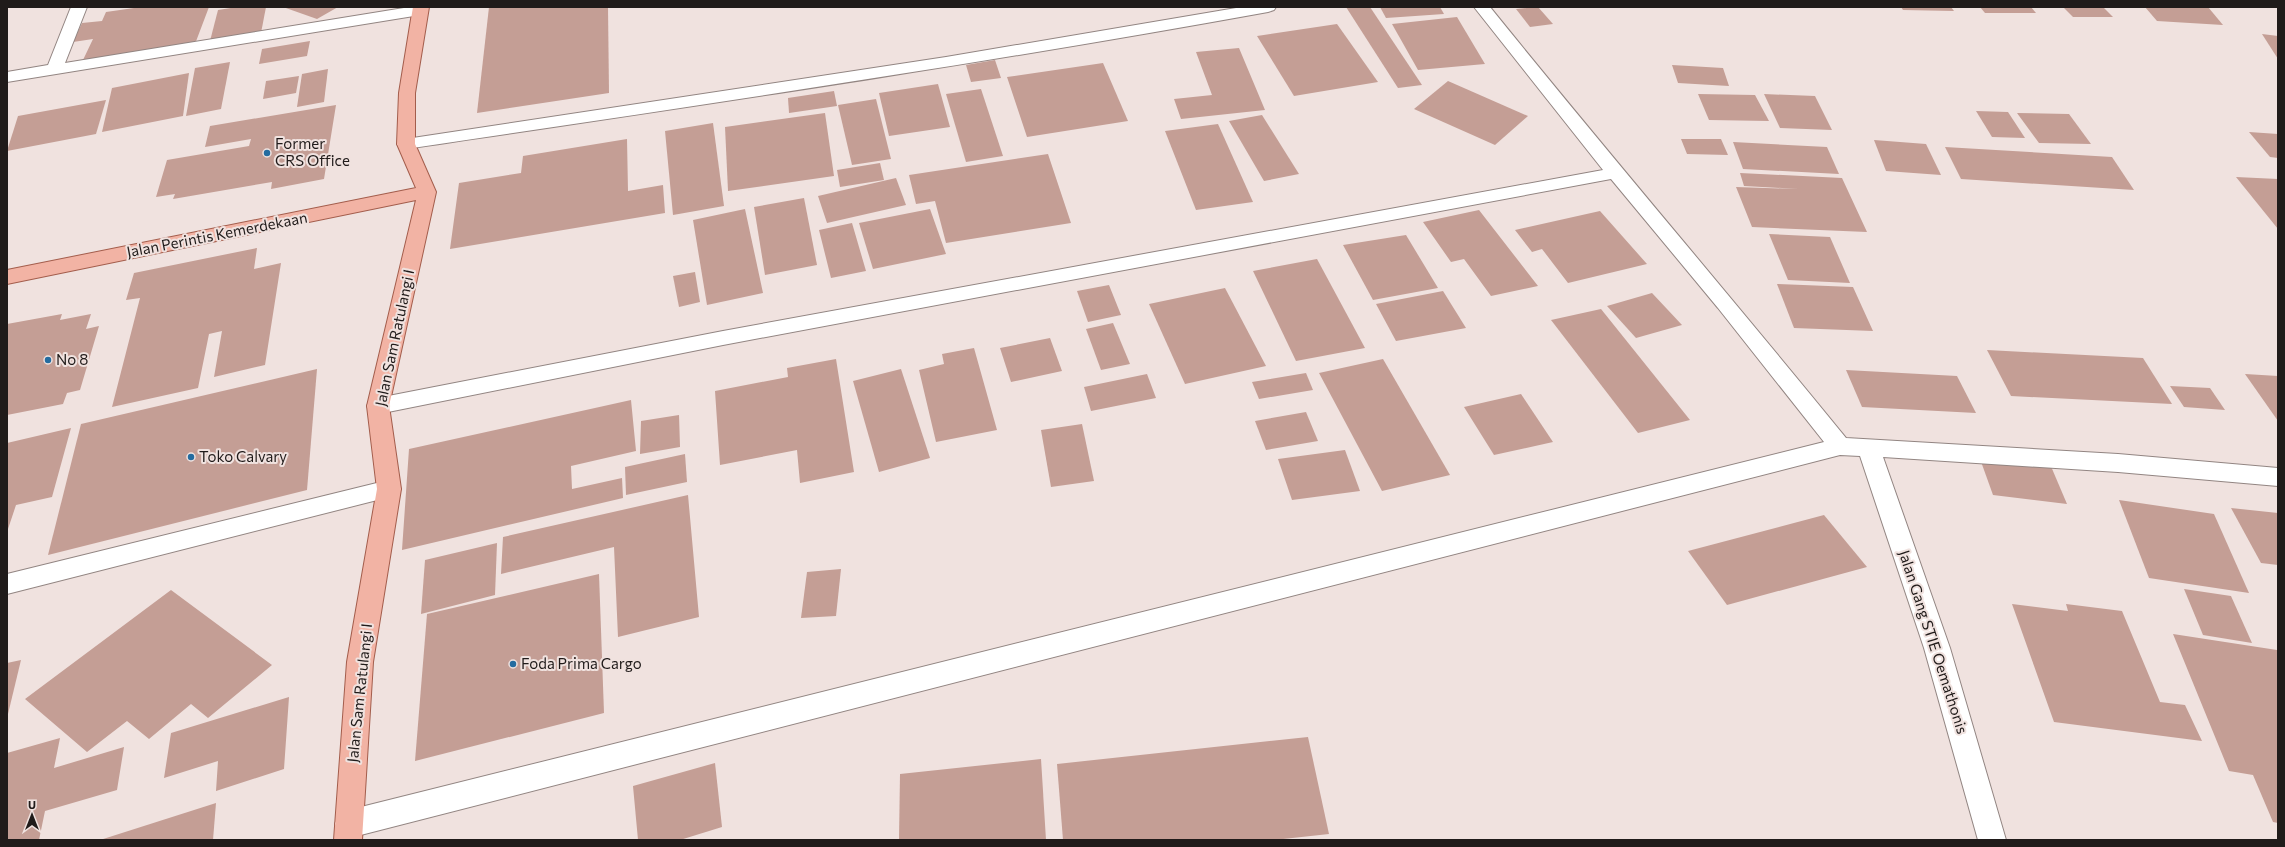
<svg xmlns="http://www.w3.org/2000/svg" width="2285" height="847" viewBox="0 0 2285 847" font-family="Commissioner,sans-serif">
	<rect width="100%" height="100%" fill="#f0e2df"/>
	<g fill="#c49e95">
		<polygon points="141,7 209,7 195,44 83,60 93,39 73,42 82,23 102,21 106,12"/>
		<polygon points="237,7 266,7 261,33 210,41 218,10"/>
		<polygon points="283,7 338,7 317,19"/>
		<polygon points="489,7 608,7 609,93 477,113"/>
		<polygon points="1346,7 1370,7 1422,85 1398,88"/>
		<polygon points="1380,7 1440,7 1444,14 1386,18"/>
		<polygon points="1538,7 1553,24 1530,27 1516,9"/>
		<polygon points="1901,7 1951,7 1954,11 1903,10"/>
		<polygon points="1980,7 2031,7 2036,13 1985,13"/>
		<polygon points="2063,7 2103,7 2113,17 2073,17"/>
		<polygon points="2145,7 2208,7 2223,25 2157,21"/>
		<polygon points="1457,17 1485,64 1418,70 1392,24"/>
		<polygon points="1337,24 1378,82 1294,96 1257,36"/>
		<polygon points="2262,34 2278,36 2278,59"/>
		<polygon points="310,41 307,56 259,64 262,49"/>
		<polygon points="1239,48 1265,110 1181,119 1174,99 1212,95 1196,52"/>
		<polygon points="995,60 1001,78 971,82 966,65"/>
		<polygon points="230,62 221,109 186,116 195,68"/>
		<polygon points="1103,63 1128,121 1027,137 1007,77"/>
		<polygon points="1672,65 1723,68 1729,86 1678,83"/>
		<polygon points="328,69 324,102 297,107 302,74"/>
		<polygon points="189,73 183,116 102,132 112,88"/>
		<polygon points="299,76 296,93 263,99 266,81"/>
		<polygon points="1448,81 1528,116 1495,145 1414,109"/>
		<polygon points="938,84 950,127 889,136 879,93"/>
		<polygon points="981,89 1003,156 966,162 946,94"/>
		<polygon points="834,91 837,106 789,113 788,98"/>
		<polygon points="1698,94 1755,95 1769,121 1709,120"/>
		<polygon points="1764,94 1815,96 1832,130 1780,128"/>
		<polygon points="876,99 891,159 852,165 838,105"/>
		<polygon points="106,100 96,134 7,151 18,116"/>
		<polygon points="336,105 324,179 271,189 272,182 173,199 175,194 156,197 167,160 249,146 251,139 205,147 210,126"/>
		<polygon points="1976,111 2008,112 2025,138 1992,137"/>
		<polygon points="825,113 834,176 728,191 725,127"/>
		<polygon points="2017,113 2069,114 2091,144 2039,143"/>
		<polygon points="1262,115 1299,174 1264,181 1229,121"/>
		<polygon points="713,123 724,206 673,215 665,131"/>
		<polygon points="1218,124 1253,202 1196,210 1165,131"/>
		<polygon points="2249,132 2278,134 2278,158 2270,157"/>
		<polygon points="627,139 628,191 663,185 665,213 450,249 459,183 521,173 523,156"/>
		<polygon points="1681,139 1721,139 1728,155 1687,154"/>
		<polygon points="1874,140 1926,144 1941,175 1886,171"/>
		<polygon points="1733,142 1827,147 1839,174 1743,169"/>
		<polygon points="1945,147 2112,157 2134,190 1961,179"/>
		<polygon points="1048,154 1071,223 946,243 935,201 916,204 909,175"/>
		<polygon points="880,163 884,180 840,187 837,170"/>
		<polygon points="1740,173 1842,178 1867,232 1752,227 1736,187 1799,189 1744,186"/>
		<polygon points="2236,177 2278,179 2278,229"/>
		<polygon points="896,178 906,205 827,223 818,196"/>
		<polygon points="804,198 817,265 765,275 754,207"/>
		<polygon points="745,209 763,293 707,305 693,220"/>
		<polygon points="930,209 946,254 873,269 859,223"/>
		<polygon points="1479,210 1538,286 1491,296 1464,259 1451,262 1423,222"/>
		<polygon points="1600,211 1647,264 1568,283 1542,249 1532,252 1515,230"/>
		<polygon points="852,223 866,271 831,278 819,230"/>
		<polygon points="1769,234 1830,237 1850,283 1788,280"/>
		<polygon points="1406,235 1438,288 1373,300 1343,245"/>
		<polygon points="257,248 254,269 281,263 265,365 214,377 222,331 209,334 198,388 112,407 140,298 126,300 134,273"/>
		<polygon points="1317,259 1365,348 1296,361 1253,271"/>
		<polygon points="695,272 700,302 679,307 673,276"/>
		<polygon points="1777,284 1853,287 1873,331 1794,328"/>
		<polygon points="1109,285 1121,315 1088,322 1077,291"/>
		<polygon points="1225,288 1266,366 1185,384 1149,304"/>
		<polygon points="1443,291 1466,328 1396,341 1376,304"/>
		<polygon points="1652,293 1682,325 1636,338 1607,306"/>
		<polygon points="1601,309 1690,420 1638,433 1551,320"/>
		<polygon points="62,314 60,320 91,314 86,329 99,326 80,390 67,393 63,404 7,415 7,324"/>
		<polygon points="1113,323 1130,364 1101,370 1086,329"/>
		<polygon points="1050,338 1062,371 1011,382 1000,348"/>
		<polygon points="974,348 997,430 936,442 919,370 944,364 942,354"/>
		<polygon points="1987,350 2143,358 2172,404 2011,396"/>
		<polygon points="836,359 854,472 800,483 797,450 720,465 715,391 788,377 787,368"/>
		<polygon points="1383,359 1450,475 1382,491 1319,373"/>
		<polygon points="317,369 307,490 48,555 81,424"/>
		<polygon points="901,369 930,458 879,472 853,381"/>
		<polygon points="1846,370 1957,376 1976,413 1862,407"/>
		<polygon points="1306,373 1313,390 1259,399 1252,382"/>
		<polygon points="1147,374 1156,398 1091,411 1084,387"/>
		<polygon points="2245,374 2278,376 2278,421"/>
		<polygon points="2170,386 2210,388 2225,410 2184,407"/>
		<polygon points="1521,394 1553,442 1494,455 1464,407"/>
		<polygon points="631,400 636,451 571,466 572,489 622,478 623,498 402,550 409,449"/>
		<polygon points="1306,412 1318,441 1266,450 1255,421"/>
		<polygon points="679,415 680,447 640,454 641,421"/>
		<polygon points="1082,424 1094,481 1051,487 1041,430"/>
		<polygon points="71,428 52,497 16,505 7,532 7,443"/>
		<polygon points="1345,450 1360,491 1292,500 1278,459"/>
		<polygon points="685,454 687,482 626,495 625,467"/>
		<polygon points="1979,456 2050,464 2067,504 1993,495"/>
		<polygon points="688,495 699,617 618,637 614,547 501,574 503,537"/>
		<polygon points="2119,500 2214,514 2249,593 2149,578"/>
		<polygon points="2231,508 2278,513 2278,565 2261,563"/>
		<polygon points="1824,515 1867,567 1727,605 1688,551"/>
		<polygon points="497,543 495,595 421,614 425,560"/>
		<polygon points="841,569 836,616 801,618 807,572"/>
		<polygon points="599,574 604,713 415,761 427,614"/>
		<polygon points="2184,589 2231,596 2252,643 2203,635"/>
		<polygon points="171,590 272,665 208,718 191,704 149,739 127,721 87,752 25,699"/>
		<polygon points="2012,604 2068,611 2066,604 2122,611 2160,702 2185,705 2202,741 2054,722"/>
		<polygon points="2173,634 2277,650 2278,823 2273,822 2253,775 2229,771"/>
		<polygon points="21,660 8,714 7,714 7,663"/>
		<polygon points="289,697 284,769 216,791 218,761 164,778 171,733"/>
		<polygon points="1308,737 1329,834 1274,840 1063,840 1057,764"/>
		<polygon points="60,738 54,768 124,747 117,790 45,811 39,840 7,840 7,753"/>
		<polygon points="1041,759 1046,840 899,840 900,774"/>
		<polygon points="715,763 722,827 680,840 638,840 633,786"/>
		<polygon points="216,803 213,840 100,840"/>
	</g>
	<g fill="none" stroke-linecap="round" stroke-linejoin="round">
		<g stroke="#928582" stroke-width="2">
			<g id="minor">
				<polygon points="71,7 87,7 65,63 410,7 426,7 428,10 426,13 420,15 7,82 7,72 48,65"/>
				<path d="M1242,7H1276L1274,10L1268,12C982,64 694,106 406,149L400,148L397,144L400,140L406,139L946,57Z"/>
				<path d="M1474,7H1490C1607,152 1728,293 1846,438L2118,454L2278,468V486L2118,472L1883,457L1950,648L2006,840H1978L1924,648L1860,456L1840,455L349,838L339,834L335,824L339,814L349,810L1824,442L1718,308L1611,179L723,345L378,414L370,412L367,406L370,400L378,398L723,331L1603,170Z"/>
				<polygon points="389,480 397,483 401,489 397,495 7,594 7,574"/>
			</g>
		</g>
		<g stroke="#a35d4c" stroke-width="2">
			<polygon id="major" points="413,7 429,7 415,93 415,144 436,192 389,406 401,489 373,662 362,840 334,840 347,662 377,489 367,406 416,200 7,284 7,270 416,188 397,144 399,93"/>
		</g>
		<use href="#minor" fill="#fff" fill-rule="evenodd"/>
		<use href="#major" fill="#f2b3a4" fill-rule="evenodd"/>
	</g>
	<g fill="#246ca0" stroke="#f0e2df" stroke-width="1.5">
		<circle cx="267" cy="153" r="4"/>
		<circle cx="48" cy="360" r="4"/>
		<circle cx="191" cy="457" r="4"/>
		<circle cx="513" cy="664" r="4"/>
	</g>
	<g text-anchor="middle" stroke-width="4" stroke-linejoin="round" paint-order="stroke">
		<g font-size="15" fill="#201b1a" stroke="#f0e2df" text-anchor="start">
			<text x="275" y="149">Former<tspan x="275" dy="17">CRS Office</tspan></text>
			<text x="56" y="365">No 8</text>
			<text x="199" y="462">Toko Calvary</text>
			<text x="521" y="669">Foda Prima Cargo</text>
		</g>
		<g font-size="15" fill="#201b1a" stroke="#f0e2df">
			<text transform="translate(217 235) rotate(-11)" y="5">Jalan Perintis Kemerdekaan</text>
			<text transform="translate(395 338) rotate(-78)" y="5">Jalan Sam Ratulangi I</text>
			<text transform="translate(1933 642) rotate(72)" y="5">Jalan Gang STIE Oemathonis</text>
			<text transform="translate(360 693) rotate(-84)" y="5">Jalan Sam Ratulangi I</text>
		</g>
	</g>
	<rect width="2285" height="847" fill="none" stroke="#201b1a" stroke-width="16"/>
	<g transform="translate(32 815)" stroke="#f0e2df" stroke-width="3" paint-order="stroke">
	<path d="M0-3L7 15L0 10L-7 15Z" fill="#201b1a"/>
	<text y="-6" font-size="11" font-weight="bold" text-anchor="middle" fill="#201b1a">U</text>
	</g>
</svg>
